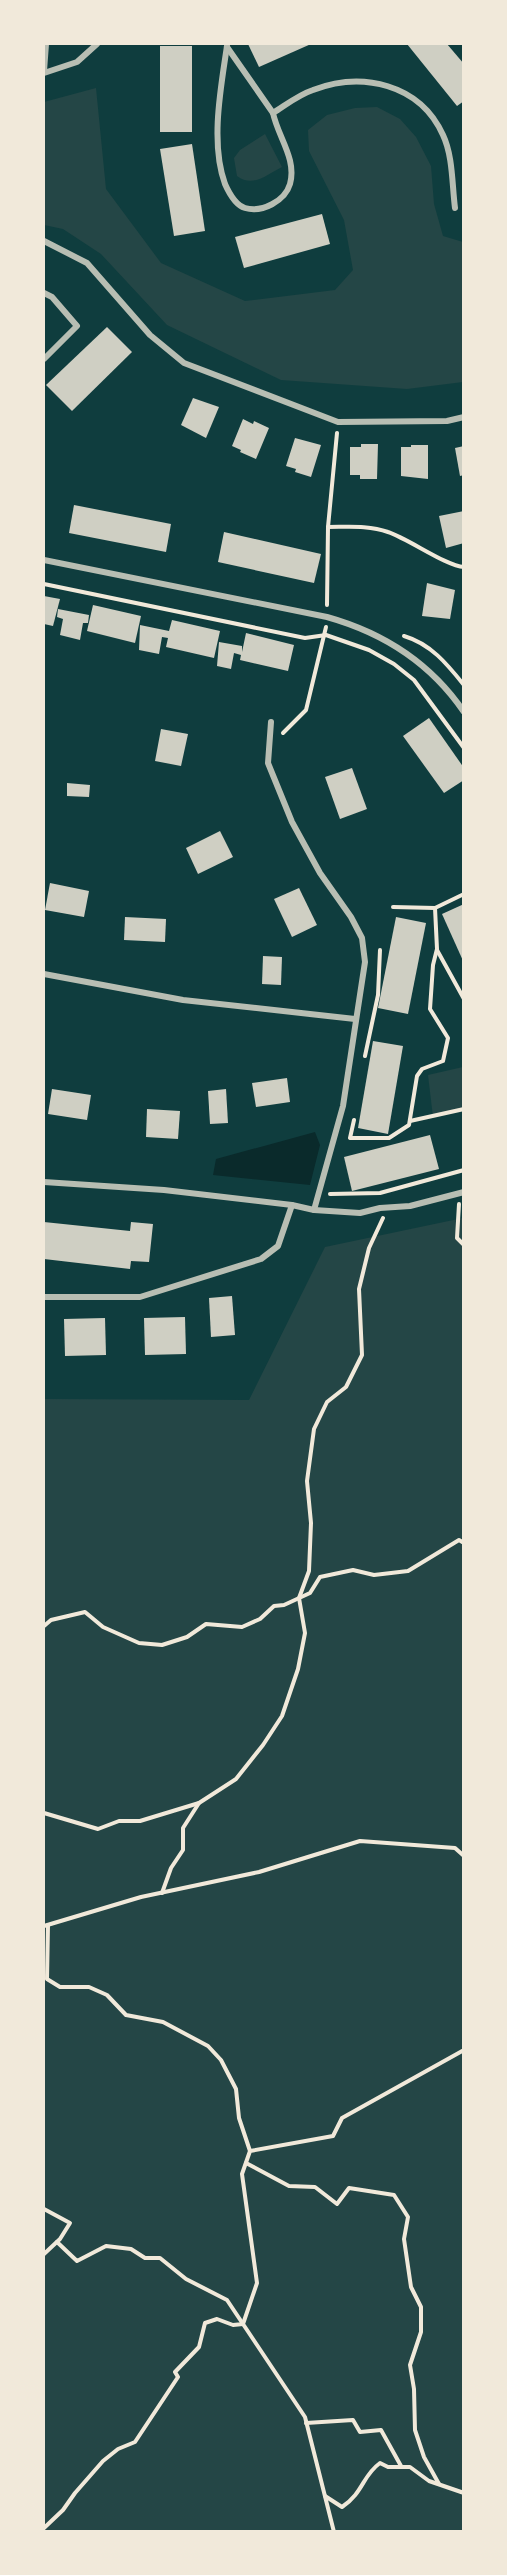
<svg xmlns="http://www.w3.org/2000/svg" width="507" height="2575" viewBox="0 0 507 2575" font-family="'Source Serif 4',serif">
	<rect width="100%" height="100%" fill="#0f3d3e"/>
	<g fill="#244646">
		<polygon points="96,88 106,189 161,263 245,301 335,290 353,270 344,220 309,151 308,130 327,115 355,108 377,107 400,119 416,137 431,166 434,204 443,236 463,242 463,382 407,389 281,380 167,325 101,254 63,229 44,225 44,102"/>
		<path d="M265,134L282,167C266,175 253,188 237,176L234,158L240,150Z"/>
		<polygon points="463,1067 463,1109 433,1117 428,1075"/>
		<polygon points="463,1218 463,2531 44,2532 44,1399 249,1400 325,1247"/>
	</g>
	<polygon fill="#0a2a2b" points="315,1132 320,1145 310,1185 213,1175 216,1159"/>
	<g fill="#cfcfc3">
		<polygon points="248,44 311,44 259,67"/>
		<polygon points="407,44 447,44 464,64 464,101 457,106"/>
		<rect x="160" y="46" width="32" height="86"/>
		<polygon points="192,144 205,231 174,236 160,149"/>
		<polygon points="322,214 330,244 244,268 235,237"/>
		<polygon points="107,327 132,352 72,411 46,385"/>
		<polygon points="193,398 219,407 206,438 181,425"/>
		<polygon points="243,419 253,424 254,421 269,428 256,459 240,452 241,450 232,446"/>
		<polygon points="295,438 321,445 311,477 295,472 296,469 286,466"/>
		<polygon points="361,444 378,444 377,479 360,479 360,475 350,475 350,447 361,447"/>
		<polygon points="411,445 428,445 428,479 401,476 401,447 411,447"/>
		<polygon points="464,446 464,475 460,476 455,448"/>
		<polygon points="74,505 171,524 166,552 69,533"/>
		<polygon points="464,511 464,543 446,548 439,516"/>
		<polygon points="224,532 321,554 314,583 218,562"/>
		<polygon points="427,583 455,590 450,619 422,616"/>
		<polygon points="44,596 60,599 53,626 44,624"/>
		<polygon points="93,605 141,616 135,643 87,631"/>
		<polygon points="58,609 89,615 88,623 83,623 80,640 60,635 63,619 57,617"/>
		<polygon points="172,620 220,631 214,658 166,647 168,638 162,637 159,654 139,650 140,625 169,631"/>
		<polygon points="246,633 294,645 288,671 240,660 241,655 234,653 231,669 217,666 219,642 242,646 242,652"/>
		<polygon points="429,718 464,768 464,780 444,793 403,736"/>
		<polygon points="161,729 188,734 181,766 155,761"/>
		<polygon points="352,768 367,809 340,819 325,777"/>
		<polygon points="67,783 90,785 89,797 67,796"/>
		<polygon points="220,831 233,857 198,874 186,848"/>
		<polygon points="50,883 89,891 84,917 45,910"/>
		<polygon points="299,888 317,925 292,937 274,899"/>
		<polygon points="464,904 464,963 442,914"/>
		<polygon points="125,917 166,919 165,942 124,940"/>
		<polygon points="396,917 426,923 408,1014 378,1008"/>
		<polygon points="263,956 282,957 281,985 262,984"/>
		<polygon points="373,1041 403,1046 388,1134 358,1128"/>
		<polygon points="287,1078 290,1102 256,1107 252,1083"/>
		<polygon points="52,1089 91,1095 87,1120 48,1114"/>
		<polygon points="226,1089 228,1123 210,1124 208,1091"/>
		<polygon points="147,1109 180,1111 178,1139 146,1137"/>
		<polygon points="430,1135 439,1169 352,1191 344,1157"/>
		<polygon points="44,1222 130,1231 131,1222 153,1224 149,1262 131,1261 130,1269 44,1259"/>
		<polygon points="232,1296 235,1335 211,1337 209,1298"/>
		<polygon points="185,1317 186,1354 145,1355 144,1318"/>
		<polygon points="105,1318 106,1355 65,1356 64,1319"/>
	</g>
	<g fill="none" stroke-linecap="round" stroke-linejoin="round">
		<g stroke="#f1e9da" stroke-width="4">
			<path d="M328,527C348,527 369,525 388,532C409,539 446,566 464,567"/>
			<polyline points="44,584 305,638 326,635 369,650 394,664 414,680 464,748"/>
			<polyline points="327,605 328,527 337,433"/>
			<path d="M404,636C431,644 447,664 464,685"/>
			<polyline points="283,733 306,710 326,627"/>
			<polyline points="393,907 435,908 464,894"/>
			<polyline points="437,950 464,999"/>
			<polyline points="365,1056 378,995 380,950"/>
			<polyline points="354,1120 350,1138 389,1138 409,1125 417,1076 422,1069 443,1061 448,1038 430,1009 433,965 437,949 435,908"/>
			<polyline points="410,1121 464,1109"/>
			<polyline points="330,1194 380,1193 464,1170"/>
			<polyline points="459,1204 457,1238 464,1245"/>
			<polyline points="44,1626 51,1620 85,1612 103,1627 139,1643 162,1645 187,1637 206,1624 242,1627 260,1619 274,1606 284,1605 310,1593 320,1577 353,1570 374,1575 408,1571 459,1540 464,1543"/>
			<polyline points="44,1813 98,1829 119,1821 140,1821 199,1803"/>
			<polyline points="162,1893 171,1868 183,1850 183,1828 199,1803 236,1779 263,1745 282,1716 298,1669 305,1633 299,1598 309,1571 311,1523 307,1481 314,1429 327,1402 346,1387 362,1355 359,1289 369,1248 383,1218"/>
			<polyline points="48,1925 47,1979 60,1987 89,1987 107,1995 126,2015 163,2022 208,2046 221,2060 236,2089 239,2118 250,2151"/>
			<polyline points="44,1926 141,1897 259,1872 360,1841 455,1848 464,1856"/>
			<polyline points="246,2163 289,2186 315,2187 337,2204 349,2188 394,2195 408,2217 404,2239 411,2287 421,2307 421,2332 410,2365 414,2389 415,2430 424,2457 439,2484"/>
			<polyline points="44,2209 70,2223 60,2239 44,2254"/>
			<polyline points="306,2423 353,2420 360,2432 381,2430 401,2466"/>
			<path d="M325,2496L342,2507C364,2492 362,2476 380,2463L388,2467H410L429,2481L464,2493"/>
			<polyline points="44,2528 63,2510 75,2493 103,2461 118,2449 135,2442 178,2377 175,2372 199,2347 205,2323 217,2319 233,2325 243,2324 227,2300 186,2279 160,2258 145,2258 131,2249 106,2246 77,2261 57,2242"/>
			<polyline points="334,2532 305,2417 243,2324 257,2283 242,2174 250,2151 333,2136 342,2118 464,2050"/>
		</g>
		<g stroke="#b8beb3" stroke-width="6">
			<path d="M227,46C221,87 210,143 225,184C229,193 235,205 245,208C262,213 285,201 290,184C297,159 278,137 273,113C286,105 298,95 313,90C362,71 420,84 443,135C453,156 452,185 455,208"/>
			<polyline points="227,47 273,113"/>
			<polyline points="44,71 46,44"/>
			<polyline points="44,73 77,62 97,44"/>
			<polyline points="44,241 87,263 150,335 184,363 338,422 447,421 464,417"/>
			<polyline points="44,293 52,297 77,326 44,359"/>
			<path d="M44,560L327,617C384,633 430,662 464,712"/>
			<polyline points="271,722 268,763 292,822 320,873 351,917 362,938 365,962 343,1106 314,1210"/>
			<polyline points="44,974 183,1000 355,1019"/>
			<polyline points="44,1182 164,1190 292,1205 314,1210 360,1213 380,1208 410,1206 464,1192"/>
			<polyline points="44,1297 140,1297 261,1259 278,1246 292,1205"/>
		</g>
	</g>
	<rect width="507" height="2575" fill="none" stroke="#f1e9da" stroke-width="90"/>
</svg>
